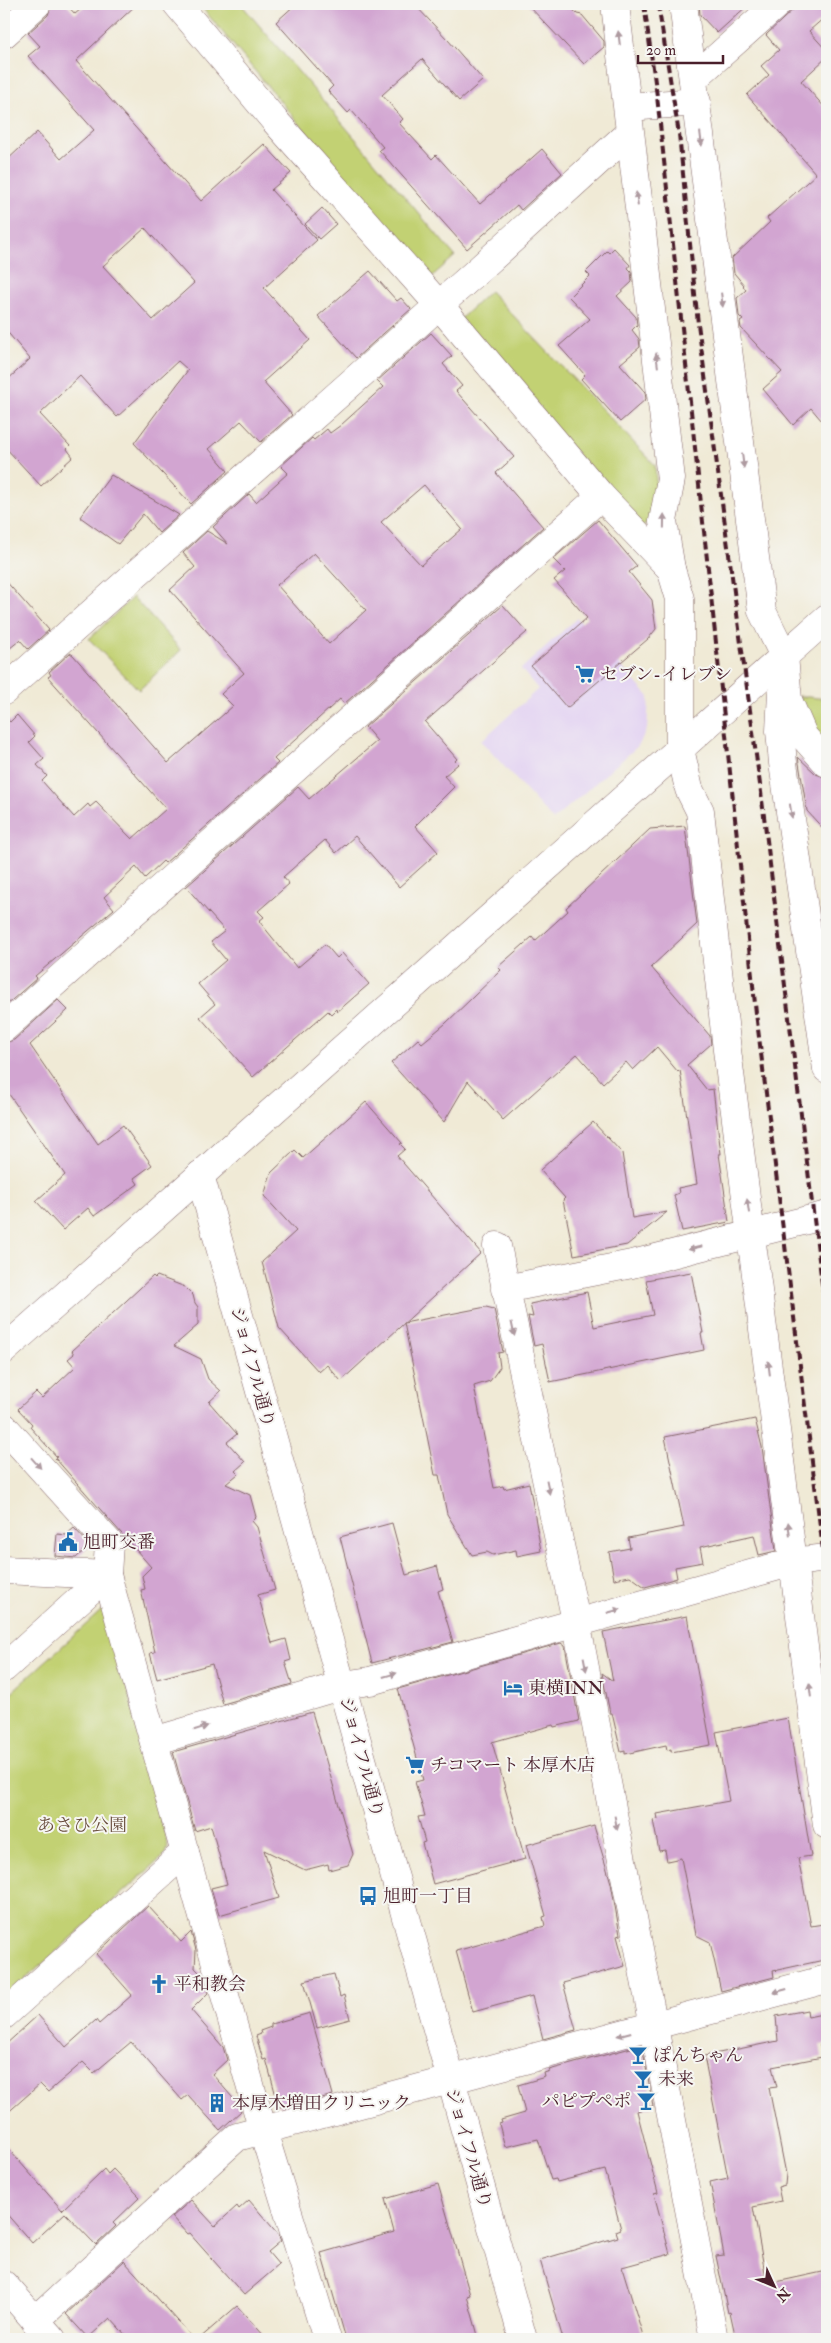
<svg xmlns="http://www.w3.org/2000/svg" width="831" height="2343" viewBox="0 0 831 2343" font-family="'IM FELL Double Pica','Noto Serif JP',serif">
	<rect width="100%" height="100%" fill="#f6f6f2"/>
	<filter id="ink" filterUnits="userSpaceOnUse"><feTurbulence type="fractalNoise" baseFrequency=".02" numOctaves="2"/><feDisplacementMap in="SourceGraphic" scale="10" xChannelSelector="R" yChannelSelector="G"/><feConvolveMatrix kernelMatrix="1 2 1 2 8 2 1 2 1" color-interpolation-filters="sRGB"/></filter>
	<filter id="wash" filterUnits="userSpaceOnUse"><feTurbulence type="fractalNoise" baseFrequency=".0096" numOctaves="4" result="noise"/><feDisplacementMap in="SourceGraphic" scale="20" xChannelSelector="R" yChannelSelector="G"/><feGaussianBlur stdDeviation="1.12" result="paint"/><feColorMatrix in="noise" values="0 0 0 0 0 0 0 0 0 0 0 0 0 0 0 0 0 1.4 0 .05"/><feComposite in="paint" operator="in"/></filter>
	<g filter="url(#wash)">
		<rect width="100%" height="100%" fill="#f0ead6"/>
		<polygon fill="#e3d3f2" points="577,618 649,697 647,729 638,746 553,820 481,741 538,689 521,669"/>
		<g fill="#c2d173" stroke="#86784f">
			<polygon points="199,4 241,4 455,256 429,279"/>
			<polygon points="490,291 655,465 658,509 642,528 456,323"/>
			<polygon points="133,597 181,650 139,690 89,639"/>
			<polygon points="799,696 827,699 827,748 805,723"/>
			<polygon points="102,1610 109,1614 168,1847 166,1854 4,1998 4,1699"/>
		</g>
		<g id="blocks">
			<g fill="#d2a5d1" fill-rule="evenodd">
				<path d="M52,4H66L75,14L87,4H137L76,61L201,201L264,144L291,173L271,190L317,240L264,288L310,340L263,382L292,415L261,442L241,421L209,449L228,471L191,504L134,443L188,370L178,361L117,417L80,376L40,414L70,446L67,449L73,457L41,486L4,446V383L30,359L4,328V163L37,132L61,159L94,130L28,56L40,46L28,33L48,15ZM145,228L194,283L153,320L103,266Z"/>
				<polygon points="296,4 414,4 448,40 483,80 459,101 422,59 382,95 403,119 399,123 432,159 436,155 480,204 542,149 562,173 521,210 517,205 467,249 379,150 383,147 351,110 348,113 328,91 333,86 276,22"/>
				<polygon points="527,4 568,4 577,14 582,15 604,41 604,47 584,64"/>
				<polygon points="699,4 749,4 717,33 700,15"/>
				<polygon points="799,4 815,4 826,16 809,31 827,51 827,57 801,81 827,110 827,427 811,408 793,425 763,389 782,372 741,328 740,322 743,320 739,316 737,298 746,290 743,286 744,285 734,273 732,258 770,222 767,218 816,174 747,95 769,75 761,66 779,50 766,35"/>
				<polygon points="322,208 336,224 319,239 305,224"/>
				<polygon points="614,248 630,265 628,268 631,271 632,282 617,296 636,317 637,325 632,330 639,339 640,347 620,364 645,392 646,399 620,422 581,379 585,375 559,346 590,319 569,297 590,276 586,272 607,251 609,253"/>
				<polygon points="370,271 397,301 401,298 411,309 356,358 318,316"/>
				<path d="M431,333L452,356L443,364L462,386L456,391L514,457L496,473L543,527L344,704L340,699L274,759L278,763L165,863L163,861L145,878L136,867L104,897L114,909L35,976L37,978L4,1007V716L10,722L17,715L35,736L29,742L44,759L37,765L47,776L42,781L74,817L88,804L90,807L96,802L132,839L166,809L48,677L51,675L49,672L70,653L73,655L168,763L233,706L221,694L244,673L170,590L195,567L183,553L207,531L228,544L213,527L249,494L256,502L288,473L281,466L312,438L314,440L327,429L330,433L341,425L383,387L377,381ZM424,485L462,529L421,565L381,522ZM314,553L366,610L329,644L277,585Z"/>
				<polygon points="111,475 154,500 179,515 159,533 143,514 118,544 80,517"/>
				<polygon points="598,520 637,566 629,572 652,600 656,629 648,639 567,708 531,666 587,618 554,580 565,571 553,559"/>
				<polygon points="4,579 49,630 28,649 20,640 4,653"/>
				<polygon points="503,605 527,632 425,722 457,759 455,761 458,764 444,776 454,787 415,826 438,852 399,887 355,836 336,853 325,840 283,877 289,884 258,911 264,917 259,921 297,968 325,944 337,958 342,953 369,984 337,1012 336,1009 331,1014 328,1011 253,1077 200,1017 215,1004 198,984 226,960 211,942 225,931 186,887 298,787 309,799 377,741 365,727"/>
				<polygon points="798,757 816,774 827,778 827,833 807,811"/>
				<polygon points="685,826 697,924 651,967 710,1036 711,1044 687,1065 707,1090 713,1089 721,1154 719,1154 729,1222 682,1231 674,1195 679,1193 678,1188 697,1184 680,1070 678,1072 657,1047 633,1070 626,1062 603,1083 577,1054 503,1120 468,1081 444,1122 391,1063 418,1039 422,1043 445,1024 501,970 498,967 532,937 535,941 568,911 566,908 650,829"/>
				<polygon points="58,1000 68,1010 30,1045 98,1144 123,1125 152,1165 134,1178 138,1184 94,1216 88,1208 63,1230 36,1201 65,1175 4,1087 4,1043 14,1040"/>
				<polygon points="366,1102 402,1143 400,1144 405,1149 397,1156 481,1253 341,1381 327,1365 319,1372 279,1328 262,1262 296,1231 264,1196 271,1173 295,1150 303,1158"/>
				<polygon points="593,1122 622,1153 632,1218 667,1212 627,1245 574,1255 563,1200 565,1198 540,1170"/>
				<polygon points="691,1272 703,1333 701,1333 704,1350 550,1382 542,1344 534,1346 528,1316 533,1317 530,1304 587,1292 594,1327 653,1315 646,1280"/>
				<polygon points="153,1276 155,1278 157,1276 185,1287 193,1295 195,1303 198,1307 198,1325 174,1346 201,1359 208,1379 221,1391 209,1402 237,1434 227,1442 245,1462 235,1471 238,1474 226,1484 250,1495 256,1517 252,1521 257,1527 275,1590 258,1595 272,1643 286,1639 291,1660 285,1662 292,1684 223,1704 212,1664 157,1679 150,1653 155,1652 141,1590 145,1589 142,1576 151,1567 55,1458 57,1457 30,1427 32,1424 18,1409 36,1392 42,1398 75,1367 68,1359 74,1354 72,1351"/>
				<polygon points="486,1307 494,1309 503,1352 498,1353 500,1367 490,1381 474,1386 494,1488 503,1486 504,1489 529,1483 541,1551 517,1556 516,1550 493,1555 487,1552 472,1555 447,1514 439,1475 435,1475 404,1323"/>
				<polygon points="755,1419 762,1447 776,1551 759,1555 754,1535 700,1547 703,1562 675,1567 677,1578 645,1587 630,1576 614,1579 609,1552 630,1548 628,1538 684,1527 665,1437"/>
				<polygon points="392,1523 406,1575 437,1566 443,1589 438,1591 453,1642 372,1663 340,1537"/>
				<polygon points="74,1528 90,1545 76,1558 55,1556 57,1534 66,1535"/>
				<polygon points="687,1616 711,1745 671,1752 671,1749 667,1750 666,1745 625,1754 625,1751 621,1752 612,1713 610,1713 602,1673 613,1681 603,1632"/>
				<polygon points="561,1643 565,1646 579,1721 554,1727 553,1725 492,1742 525,1859 433,1884 422,1843 425,1842 418,1817 425,1816 415,1782 423,1780 398,1689"/>
				<polygon points="312,1712 353,1854 348,1865 329,1870 328,1864 305,1870 264,1850 279,1898 219,1915 211,1888 227,1884 211,1826 195,1831 173,1752"/>
				<polygon points="788,1718 811,1856 798,1858 811,1926 823,1924 827,1955 823,1955 824,1960 773,1971 774,1977 721,1991 710,1942 696,1935 681,1858 667,1861 665,1850 659,1851 653,1820 658,1819 657,1814 729,1801 716,1732"/>
				<polygon points="594,1826 611,1883 620,1935 617,1936 625,1966 563,1983 576,2030 543,2039 532,1996 473,2012 456,1951 545,1926 543,1917 546,1916 526,1845"/>
				<polygon points="148,1906 181,1942 191,1932 196,1950 195,1968 203,1976 208,1993 191,2010 223,2047 227,2060 212,2074 239,2105 241,2111 220,2130 188,2095 182,2100 131,2042 94,2073 83,2062 48,2092 40,2084 4,2116 4,2046 38,2015 66,2047 96,2020 99,2024 132,1995 96,1954"/>
				<polygon points="334,1974 340,1997 344,1995 350,2019 317,2028 304,1981"/>
				<polygon points="807,2010 808,2017 827,2013 827,2044 820,2045 822,2057 772,2067 777,2087 769,2088 786,2174 785,2185 778,2187 781,2201 753,2207 767,2284 827,2271 827,2339 736,2339 730,2312 728,2313 716,2256 724,2255 710,2182 728,2178 704,2056 778,2041 776,2016"/>
				<polygon points="310,2013 333,2095 285,2108 284,2106 279,2107 266,2059 263,2060 256,2036 261,2034 260,2031 271,2027 271,2024"/>
				<polygon points="642,2045 653,2106 637,2111 658,2193 654,2194 670,2254 622,2267 644,2339 563,2339 540,2260 618,2237 616,2231 621,2229 605,2170 557,2182 556,2179 551,2180 538,2139 505,2147 499,2124 502,2123 501,2120 525,2113 518,2085 545,2077 544,2073 550,2071 549,2070"/>
				<polygon points="4,2144 62,2210 104,2169 108,2174 113,2169 140,2197 113,2223 116,2226 96,2245 65,2213 32,2243 4,2211"/>
				<polygon points="438,2184 470,2295 467,2296 479,2339 346,2339 321,2253 394,2232 385,2199"/>
				<polygon points="191,2200 215,2226 237,2206 239,2209 249,2200 278,2234 281,2241 268,2252 279,2265 244,2295 189,2233 187,2234 172,2217"/>
				<polygon points="124,2261 136,2274 194,2339 129,2339 110,2318 88,2338 66,2314"/>
				<polygon points="237,2306 267,2339 199,2339"/>
			</g>
		</g>
	</g>
	<g filter="url(#ink)">
		<use href="#blocks" fill-opacity="0" stroke="#846667" stroke-width="1"/>
		<g fill="none" stroke-linecap="round" stroke-linejoin="round">
			<g stroke="#846667" stroke-width="29">
				<g id="minor">
					<polyline points="177,4 275,121 439,305 601,496 671,569 680,599 680,749 689,789 700,811 727,1050 827,1825"/>
					<polyline points="615,4 671,479 663,521 671,569"/>
					<polyline points="683,4 762,611 784,656 788,700 804,737 827,763"/>
					<polyline points="4,34 37,4"/>
					<polyline points="693,79 777,4"/>
					<polyline points="628,107 697,102"/>
					<polyline points="4,691 474,274 629,133"/>
					<polyline points="782,693 780,731 783,763 827,1069"/>
					<polyline points="4,1028 601,496"/>
					<polyline points="200,1175 523,2339"/>
					<polyline points="497,1246 576,1621 714,2339"/>
					<polyline points="505,1289 632,1264 827,1215"/>
					<polyline points="4,1350 827,618"/>
					<polyline points="4,1427 109,1543 107,1575 263,2131 327,2339"/>
					<polyline points="4,1570 107,1575"/>
					<polyline points="4,1668 107,1575"/>
					<polyline points="154,1741 343,1685 370,1681 793,1562 827,1558"/>
					<polyline points="4,2015 185,1852"/>
					<polyline points="4,2285 52,2339"/>
					<polyline points="35,2321 237,2137 827,1979"/>
				</g>
			</g>
			<use href="#minor" stroke="#fff" stroke-width="28"/>
			<g stroke="#4a1f2b" stroke-width="4" stroke-dasharray="8 4" stroke-linecap="butt">
				<polyline points="644,4 657,96 756,1013 827,1582"/>
				<polyline points="658,4 679,134 698,324 761,792 827,1324"/>
			</g>
		</g>
		<defs><path id="oneway-solid" d="M-6-.8H1V-3.2L6.5 0L1 3.2V.8H-6Z" transform="scale(1.25)"/></defs>
		<g fill="#ae9aa0">
			<use href="#oneway-solid" transform="translate(619 38) rotate(-97)"/>
			<use href="#oneway-solid" transform="translate(701 139) rotate(83)"/>
			<use href="#oneway-solid" transform="translate(637 199) rotate(-97)"/>
			<use href="#oneway-solid" transform="translate(722 300) rotate(83)"/>
			<use href="#oneway-solid" transform="translate(657 360) rotate(-97)"/>
			<use href="#oneway-solid" transform="translate(743 461) rotate(83)"/>
			<use href="#oneway-solid" transform="translate(664 521) rotate(-89)"/>
			<use href="#oneway-solid" transform="translate(791 811) rotate(81)"/>
			<use href="#oneway-solid" transform="translate(748 1206) rotate(-98)"/>
			<use href="#oneway-solid" transform="translate(695 1248) rotate(167)"/>
			<use href="#oneway-solid" transform="translate(513 1329) rotate(78)"/>
			<use href="#oneway-solid" transform="translate(769 1368) rotate(-97)"/>
			<use href="#oneway-solid" transform="translate(36 1463) rotate(48)"/>
			<use href="#oneway-solid" transform="translate(548 1487) rotate(78)"/>
			<use href="#oneway-solid" transform="translate(789 1529) rotate(-97)"/>
			<use href="#oneway-solid" transform="translate(614 1611) rotate(-15)"/>
			<use href="#oneway-solid" transform="translate(585 1664) rotate(79)"/>
			<use href="#oneway-solid" transform="translate(390 1675) rotate(-16)"/>
			<use href="#oneway-solid" transform="translate(810 1690) rotate(-97)"/>
			<use href="#oneway-solid" transform="translate(201 1728) rotate(-17)"/>
			<use href="#oneway-solid" transform="translate(616 1823) rotate(79)"/>
			<use href="#oneway-solid" transform="translate(780 1991) rotate(165)"/>
			<use href="#oneway-solid" transform="translate(624 2034) rotate(165)"/>
		</g>
	</g>
	<defs>
		<g id="supermarket-bare" transform="scale(1.5)"><path d="M-6-5.5h2.5l.6 2H6L4.5 2H-2.5L-4.4-4H-6ZM-1.5 3.2a1.3 1.3 0 1 0 .1 0ZM3 3.2a1.3 1.3 0 1 0 .1 0Z" fill="#1f6fb2" stroke="#f6f6f2" stroke-width="2.5" paint-order="stroke"/></g>
		<g id="civic-bare" transform="scale(1.5)"><path d="M-.6-6.5H3V-4.5H.6V-3L4-1V1h2V6H-6V1h2V-1L-.6-3ZM-1.2 2.5V6h2.4V2.5Z" fill="#1f6fb2" stroke="#f6f6f2" stroke-width="2.5" paint-order="stroke"/></g>
		<g id="hotel-bare" transform="scale(1.5)"><path d="M-6-4.5h1.5V1H6V5H4.5V3h-9V5H-6ZM-4 0a1.8 1.8 0 1 1 3.6 0ZM.5 0V-2.5h3Q6-2.5 6 0Z" fill="#1f6fb2" stroke="#f6f6f2" stroke-width="2.5" paint-order="stroke"/></g>
		<g id="bus-bare" transform="scale(1.5)"><path d="M-5-6H5V4H4V6H2V4H-2V6H-4V4H-5ZM-3.5-4V0h7V-4ZM-3.5 1.2v1.5H-2V1.2ZM2 1.2v1.5H3.5V1.2Z" fill="#1f6fb2" stroke="#f6f6f2" stroke-width="2.5" paint-order="stroke"/></g>
		<g id="church-bare" transform="scale(1.5)"><path d="M-1.2-6h2.4v3.5h3.3v2.4h-3.3V6h-2.4V-.1h-3.3v-2.4h3.3Z" fill="#1f6fb2" stroke="#f6f6f2" stroke-width="2.5" paint-order="stroke"/></g>
		<g id="bar-bare" transform="scale(1.5)"><path d="M-6-5H6L.8 .8V4.5H3.5V6h-7V4.5H-.8V.8Z" fill="#1f6fb2" stroke="#f6f6f2" stroke-width="2.5" paint-order="stroke"/></g>
		<g id="building-bare" transform="scale(1.5)"><path d="M-4-6H4V6H1V3H-1V6H-4ZM-2.5-4.3h1.7v1.8h-1.7ZM.8-4.3h1.7v1.8H.8ZM-2.5-1h1.7V.8h-1.7ZM.8-1h1.7V.8H.8Z" fill="#1f6fb2" stroke="#f6f6f2" stroke-width="2.5" paint-order="stroke"/></g>
	</defs>
	<g fill-rule="evenodd">
		<use href="#supermarket-bare" x="585" y="674"/>
		<use href="#civic-bare" x="68" y="1542"/>
		<use href="#hotel-bare" x="513" y="1688"/>
		<use href="#supermarket-bare" x="415" y="1765"/>
		<use href="#bus-bare" x="368" y="1896"/>
		<use href="#church-bare" x="159" y="1984"/>
		<use href="#bar-bare" x="638" y="2055"/>
		<use href="#bar-bare" x="643" y="2079"/>
		<use href="#bar-bare" x="646" y="2101"/>
		<use href="#building-bare" x="217" y="2103"/>
	</g>
	<g text-anchor="middle" stroke-width="4" stroke-linejoin="round" paint-order="stroke">
		<g font-size="18" fill="#4a1f2b" stroke="#f6f6f2" text-anchor="start">
			<text x="600" y="680">セブン-イレブン</text>
			<text x="83" y="1548">旭町交番</text>
			<text x="528" y="1694">東横INN</text>
			<text x="430" y="1771">チコマート 本厚木店</text>
			<text x="383" y="1902">旭町一丁目</text>
			<text x="174" y="1990">平和教会</text>
			<text x="653" y="2061">ぽんちゃん</text>
			<text x="658" y="2085">未来</text>
			<text x="631" y="2107" text-anchor="end">パピプペポ</text>
			<text x="232" y="2109">本厚木増田クリニック</text>
		</g>
		<g font-size="18" fill="#4a1f2b" stroke="#f6f6f2">
			<text transform="translate(253 1367) rotate(75)" y="6">ジョイフル通り</text>
			<text transform="translate(362 1757) rotate(75)" y="6">ジョイフル通り</text>
			<text transform="translate(469 2148) rotate(74)" y="6">ジョイフル通り</text>
		</g>
		<g font-size="18" fill="#684c3d" stroke="#f6f6f2">
			<text x="82" y="1831">あさひ公園</text>
		</g>
	</g>
	<rect width="831" height="2343" fill="none" stroke="#f6f6f2" stroke-width="20"/>
	<g transform="translate(774 2286) rotate(134)" stroke="#f6f6f2" stroke-width="4" paint-order="stroke">
	<path d="M0-4L9 19L0 12L-9 19Z" fill="#4a1f2b"/>
	<text y="-8" font-size="14" font-weight="bold" text-anchor="middle" fill="#4a1f2b">N</text>
	</g>
	<path d="M638 55v8h85v-8" fill="none" stroke="#4a1f2b" stroke-width="2.5"/>
	<text x="646" y="55" font-size="15" fill="#4a1f2b" stroke="#f6f6f2" stroke-width="4" paint-order="stroke">20 m</text>
</svg>
